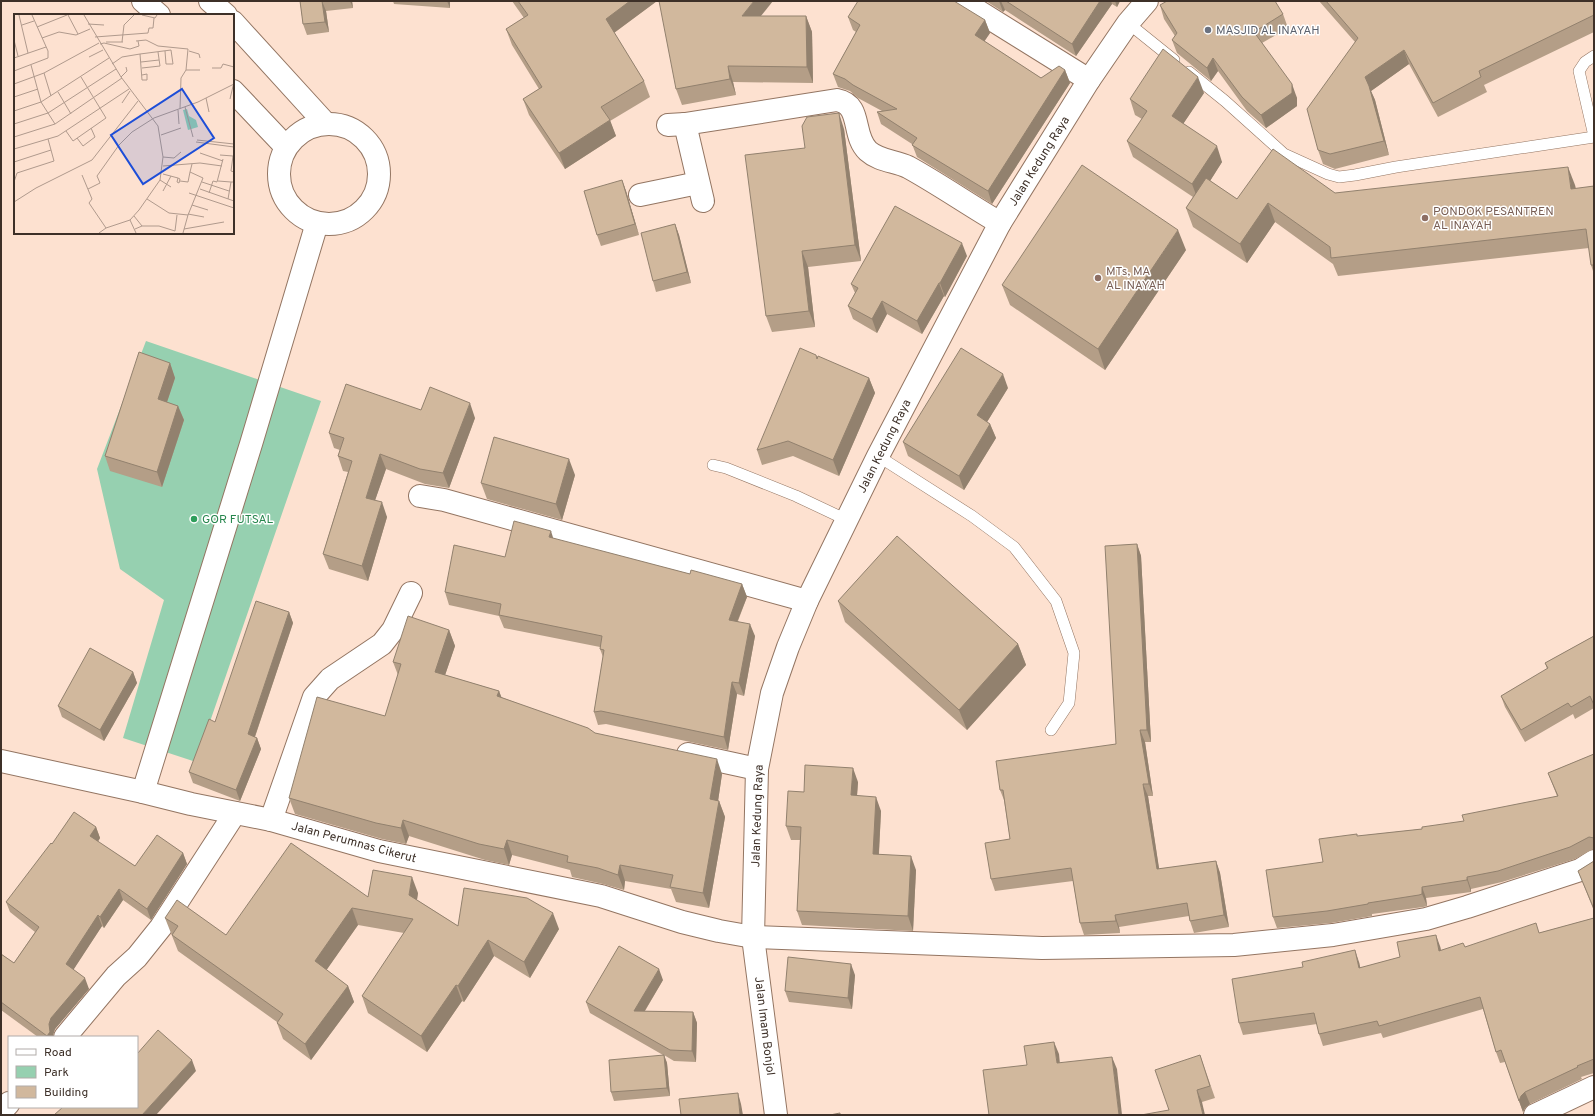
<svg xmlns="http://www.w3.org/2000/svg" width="1595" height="1116" viewBox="0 0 1595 1116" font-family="Overpass,sans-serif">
	<rect width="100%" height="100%" fill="#fde1d0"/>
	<polygon fill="#96d0b0" points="146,341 321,401 196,762 123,738 164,600 120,569 97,469"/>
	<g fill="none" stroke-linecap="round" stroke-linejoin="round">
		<g stroke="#937562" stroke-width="12">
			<g id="service">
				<polyline points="1128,23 1174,60"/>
				<polyline points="1594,56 1585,62 1579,71 1594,136"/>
				<polyline points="1189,72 1225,101 1284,154 1328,174 1339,177 1355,175 1396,167 1594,137"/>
				<polyline points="878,456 972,516 1014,547 1056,601 1074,653 1069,703 1051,730"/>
				<polyline points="713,465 726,468 796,496 847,520"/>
			</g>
		</g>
		<g stroke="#937562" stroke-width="24">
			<g id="minor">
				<polyline points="143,1 159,15"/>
				<polyline points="210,1 226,15"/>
				<polyline points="962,1 1089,80"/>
				<polyline points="233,22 326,124"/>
				<polyline points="233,91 286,147"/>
				<circle cx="329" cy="174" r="50"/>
				<polyline points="685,124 703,201"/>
				<path d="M668,125L685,124L837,100C863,105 851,135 868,151C879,161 895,161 908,167C939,184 969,205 1000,223"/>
				<polyline points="640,195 698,183"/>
				<polyline points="420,496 444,500 807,601"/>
				<polyline points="688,754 757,769"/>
				<polyline points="143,792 251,444 317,223"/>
				<polyline points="271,820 314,697 330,679 382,644 393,630 411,593"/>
				<polyline points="753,937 1042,948 1234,945 1333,935 1426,919 1467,907 1580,870 1594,861"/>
				<polyline points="65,1037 116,976 137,957 161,927 235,813"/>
				<polyline points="1,1112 9,1103"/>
				<polyline points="1535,1115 1594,1087"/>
			</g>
		</g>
		<g stroke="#937562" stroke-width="24">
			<g id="tertiary">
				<polyline points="1,761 143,792 191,804 271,820 379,851 601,896 682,922 719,931 753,937"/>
				<polyline points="776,1115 753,937 757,769 772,693 788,647 807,601 878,456 1000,223 1089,80 1128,23 1147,1"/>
			</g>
		</g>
		<use href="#service" stroke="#fff" stroke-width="11"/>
		<use href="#minor" stroke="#fff" stroke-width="22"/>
		<use href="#tertiary" stroke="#fff" stroke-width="22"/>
	</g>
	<g fill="#b49e87">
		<polygon points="300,1 352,1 353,8 326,11 329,32 307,35 303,24"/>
		<polygon points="393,1 450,1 450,8 394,4"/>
		<polygon points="512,1 657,1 614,33 644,81 650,97 610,121 616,136 565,169 529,115 523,99 539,89 512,45 506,29 524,18"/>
		<polygon points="986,1 1120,1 1117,7 1112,4 1076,56 1005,10 1003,12"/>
		<polygon points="1319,1 1594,1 1594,32 1484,85 1487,92 1438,117 1409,64 1371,91 1375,100 1389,155 1335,169 1323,164 1318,150 1355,42"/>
		<polygon points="1160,5 1283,14 1288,28 1262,43 1297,98 1297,106 1266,128 1247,111 1218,71 1211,81 1177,53 1172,40 1175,36 1164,19"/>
		<polygon points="761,16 806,16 812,32 813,83 733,82 736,95 682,105 676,89"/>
		<polygon points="848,17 985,20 990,33 984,41 1041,78 1065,70 1070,83 992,204 917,157 912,144 881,124 877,112 882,111 858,98 850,91 838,87 833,74 856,32 853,30"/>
		<polygon points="1204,93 1183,124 1222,162 1210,181 1237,199 1335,193 1575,185 1576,189 1594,186 1594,274 1591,265 1589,248 1338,276 1333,264 1275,222 1247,263 1193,227 1186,208 1193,197 1133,157 1127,141 1142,119 1135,115 1130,99"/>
		<polygon points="844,129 861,261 808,267 815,327 772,332 766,316 805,148"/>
		<polygon points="622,180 626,191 639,235 601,246 597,235"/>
		<polygon points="675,224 679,235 691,283 656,292 653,281"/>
		<polygon points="1186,250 1105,370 1010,305 1002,285"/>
		<polygon points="967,256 945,297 944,296 922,334 887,314 877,333 853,319 848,306 855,293 851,284"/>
		<polygon points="817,358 869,378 875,393 839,476 793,456 762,465 757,450"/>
		<polygon points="170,363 175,378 167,402 178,406 184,420 162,487 110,471 105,456"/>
		<polygon points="1008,388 987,422 990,424 996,438 964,490 908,456 903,442"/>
		<polygon points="421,410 475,418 449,488 425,484 386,469 375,500 387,517 368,581 329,569 323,554 348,472 343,471 338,456 340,450 334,448 329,433"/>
		<polygon points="575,475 562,520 487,499 481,483"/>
		<polygon points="553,539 690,574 742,584 747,597 738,621 755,636 744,696 737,694 728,750 606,724 598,725 594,712 603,657 600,649 600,647 504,628 499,616 449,605 445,592 505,557"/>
		<polygon points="1137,544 1141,556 1151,742 1145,742 1153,796 1148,796 1159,869 1216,861 1220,873 1229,927 1194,933 1190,921 1189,916 1119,927 1120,933 1084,935 1080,923 1073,881 995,891 991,879 1010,839 1004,800 1000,790 1116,744"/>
		<polygon points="838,601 1018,644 1026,665 967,730 845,622"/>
		<polygon points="289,612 293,623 255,737 257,738 261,749 240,801 193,783 189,772 215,722"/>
		<polygon points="449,630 455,646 445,675 499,691 501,697 595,733 722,774 718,801 719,801 725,817 709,908 676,902 671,889 625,881 624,890 603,884 572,877 570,870 512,855 509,865 485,860 409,836 406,844 382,839 295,814 289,798 385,716 398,675 393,662"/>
		<polygon points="1594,636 1594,708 1575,719 1573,714 1525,742 1505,707 1501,696 1547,669 1545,663"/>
		<polygon points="133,672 137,683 104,741 62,717 58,706"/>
		<polygon points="1594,754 1594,849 1593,849 1575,859 1502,882 1471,889 1471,892 1426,898 1427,906 1423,907 1372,914 1372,916 1331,923 1277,928 1273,917 1358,836 1422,829 1464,821 1557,796 1548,773"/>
		<polygon points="858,782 857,795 881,811 879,854 916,870 913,931 802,925 797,911 800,840 791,840 786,826 804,792"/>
		<polygon points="96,827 100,838 98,842 135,866 183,853 187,864 151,920 123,900 104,928 102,926 73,970 89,989 55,1029 53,1035 53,1037 38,1037 1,1010 1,954 14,963 35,932 10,912 6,902"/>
		<polygon points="1594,861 1594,911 1578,871"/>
		<polygon points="418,893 417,900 458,926 559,929 530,978 494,956 464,1002 462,1001 427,1052 368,1013 362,996 404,933 358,925 326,970 348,986 354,1002 311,1060 283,1039 277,1023 277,1022 178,951 165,918 226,935 368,897"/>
		<polygon points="1594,918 1594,1073 1581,1077 1582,1079 1530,1104 1525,1108 1523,1112 1505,1062 1500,1063 1496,1052 1483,1009 1383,1038 1381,1033 1323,1046 1319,1034 1317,1024 1243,1035 1239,1023 1359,962 1360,968 1440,946 1441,950 1465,947 1539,933"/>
		<polygon points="855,975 852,1009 789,1002 785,991"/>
		<polygon points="663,980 645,1011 693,1012 697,1023 696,1062 674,1061 664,1055 667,1063 670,1096 614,1101 611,1092 663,1055 590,1013 586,1002"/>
		<polygon points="1200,1055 1215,1098 1202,1102 1169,1110"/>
	</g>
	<g fill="#92816e">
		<polygon points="322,1 326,11 329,32 325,22"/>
		<polygon points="350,1 352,1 353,8"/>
		<polygon points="447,1 450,1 450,8"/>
		<polygon points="630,1 657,1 611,35 606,19"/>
		<polygon points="754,1 773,1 748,32 742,16"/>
		<polygon points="999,1 1001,1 1005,10 1003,12"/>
		<polygon points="1100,1 1111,1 1112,4 1076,56 1072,44"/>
		<polygon points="1115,1 1120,1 1117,7"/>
		<polygon points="806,16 812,32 813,83 807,67"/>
		<polygon points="985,20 990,33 980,48 975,35"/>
		<polygon points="1404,50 1409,64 1371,91 1375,100 1389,155 1384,141 1365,77"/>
		<polygon points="1213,58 1218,71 1211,81 1207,68"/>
		<polygon points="728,66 733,82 736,95 730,79"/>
		<polygon points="1065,70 1070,83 992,204 988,191"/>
		<polygon points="1198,77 1204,93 1177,133 1172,116"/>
		<polygon points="1292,84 1297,98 1297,106 1266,128 1261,115"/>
		<polygon points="839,113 844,129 861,261 855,245"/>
		<polygon points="610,120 616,136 565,169 559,153"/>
		<polygon points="1217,146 1222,162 1198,200 1192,184"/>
		<polygon points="1568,167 1575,185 1578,208 1571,189"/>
		<polygon points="622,180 626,191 639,235 635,224"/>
		<polygon points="1268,203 1275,222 1247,263 1240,244"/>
		<polygon points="675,224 679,235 691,283 687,272"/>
		<polygon points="1178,230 1186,250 1105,370 1098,349"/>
		<polygon points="962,243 967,256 945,297 940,283"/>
		<polygon points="802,251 808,267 815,327 809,311"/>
		<polygon points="939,283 944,296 922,334 917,321"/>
		<polygon points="882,301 887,314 877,333 872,319"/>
		<polygon points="170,363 175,378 163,414 158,399"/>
		<polygon points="1003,374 1008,388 982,430 977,415"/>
		<polygon points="869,378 875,393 839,476 833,460"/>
		<polygon points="470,403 475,418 449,488 443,473"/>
		<polygon points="178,406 184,420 162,487 157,472"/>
		<polygon points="990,424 996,438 964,490 959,476"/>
		<polygon points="380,454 386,469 371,512 366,498"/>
		<polygon points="569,459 575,475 562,520 556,504"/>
		<polygon points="382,502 387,517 368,581 362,566"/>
		<polygon points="551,531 555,544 549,537"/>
		<polygon points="1137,544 1141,556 1151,742 1147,730"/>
		<polygon points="742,584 747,597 733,632 729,620"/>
		<polygon points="289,612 293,623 252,745 248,734"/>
		<polygon points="750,624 755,636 744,696 739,683"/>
		<polygon points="449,630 455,646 441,687 435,672"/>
		<polygon points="1018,644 1026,665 967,730 959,710"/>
		<polygon points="133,672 137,683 104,741 100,730"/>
		<polygon points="732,682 737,694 728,750 724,737"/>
		<polygon points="499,691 505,706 497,696"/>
		<polygon points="1140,730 1145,742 1153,796 1149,784"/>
		<polygon points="257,738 261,749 240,801 236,790"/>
		<polygon points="717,759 722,774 716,815 710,799"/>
		<polygon points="853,768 858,782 856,809 851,795"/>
		<polygon points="1143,784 1148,796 1161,881 1157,869"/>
		<polygon points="876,797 881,811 878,868 873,854"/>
		<polygon points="719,801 725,817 709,908 703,893"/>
		<polygon points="403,820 409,836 406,844 401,828"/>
		<polygon points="96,827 100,838 94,847 90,836"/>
		<polygon points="507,840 512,855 509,865 504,849"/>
		<polygon points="183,853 187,864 151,920 147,909"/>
		<polygon points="911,856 916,870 913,931 908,916"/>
		<polygon points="1216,861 1220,873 1229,927 1224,915"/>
		<polygon points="620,865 625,881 624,890 618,875"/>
		<polygon points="412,877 418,893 415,911 409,895"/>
		<polygon points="1467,877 1471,889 1471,892 1467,880"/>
		<polygon points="1422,887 1426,898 1427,906 1422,894"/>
		<polygon points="119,889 123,900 104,928 100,917"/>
		<polygon points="352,908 358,925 321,978 315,961"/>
		<polygon points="553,913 559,929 530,978 524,962"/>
		<polygon points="98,915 102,926 70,975 66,964"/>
		<polygon points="1115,915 1119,927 1120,933 1116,921"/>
		<polygon points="1436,935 1440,946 1443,962 1439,951"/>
		<polygon points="488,940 494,956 464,1002 458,986"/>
		<polygon points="1355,950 1359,962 1363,980 1359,968"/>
		<polygon points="851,964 855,975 852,1009 848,998"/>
		<polygon points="659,969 663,980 638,1022 634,1011"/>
		<polygon points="85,978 89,989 55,1029 53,1035 53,1037 48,1037 47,1036 49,1024 51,1018"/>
		<polygon points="456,985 462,1001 427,1052 421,1036"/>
		<polygon points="348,986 354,1002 311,1060 305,1044"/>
		<polygon points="693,1012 697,1023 696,1062 692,1051"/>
		<polygon points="1054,1042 1059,1054 1061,1075 1057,1063"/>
		<polygon points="664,1055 667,1063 670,1096 667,1088"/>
		<polygon points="1112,1057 1117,1069 1122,1115 1119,1115"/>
		<polygon points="192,1060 196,1071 156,1115 142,1115"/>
		<polygon points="1197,1090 1202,1102 1205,1115 1203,1115"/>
		<polygon points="1525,1092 1530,1104 1525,1108 1523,1112 1519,1101 1521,1096"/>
		<polygon points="738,1093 741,1104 743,1115 740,1115"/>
	</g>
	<g fill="#d1b89d" stroke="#92816e">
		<polygon points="300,1 323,1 322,1 325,22 303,24"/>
		<polygon points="518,1 630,1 606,19 644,81 601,107 610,120 559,153 523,99 542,87 506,29 528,15"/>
		<polygon points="659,1 754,1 742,16 806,16 807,67 728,66 730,79 676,89"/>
		<polygon points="858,1 954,1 985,20 975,35 1041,78 1059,66 1065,70 988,191 912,145 917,138 877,112 897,109 853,85 845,79 833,74 860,25 848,17"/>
		<polygon points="1006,1 1100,1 1072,44"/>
		<polygon points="1167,1 1275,1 1283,14 1254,32 1292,84 1292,93 1261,115 1242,97 1213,58 1207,68 1172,40 1177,33 1160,5"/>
		<polygon points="1326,1 1594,1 1594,15 1479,71 1481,77 1433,103 1404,50 1365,77 1369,86 1384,141 1330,154 1318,150 1307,109 1358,38"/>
		<polygon points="1163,49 1198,77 1172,116 1217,146 1192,184 1127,141 1147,111 1130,99"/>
		<polygon points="839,113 855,245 802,251 809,311 766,316 745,155 805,148 802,126 807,117"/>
		<polygon points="1273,149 1335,193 1568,167 1571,189 1594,186 1594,265 1591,265 1586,229 1331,258 1330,247 1268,203 1240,244 1186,208 1206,178 1237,199"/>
		<polygon points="1082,165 1178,230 1098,349 1002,285"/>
		<polygon points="622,180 635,224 597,235 584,191"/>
		<polygon points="895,206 962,243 940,283 939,283 917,321 882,301 872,319 848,306 858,288 851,284"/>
		<polygon points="675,224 687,272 653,281 641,233"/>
		<polygon points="800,348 816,355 817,359 818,356 869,378 833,460 788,441 757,450"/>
		<polygon points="961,348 1003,374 977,415 990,424 959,476 903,442"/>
		<polygon points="139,352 170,363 158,399 178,406 157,472 105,456"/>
		<polygon points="346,384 421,410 430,387 470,403 443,473 420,469 380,454 366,498 382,502 362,566 323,554 352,461 338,456 344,438 329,433"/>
		<polygon points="494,437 569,459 556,504 481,483"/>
		<polygon points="514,521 551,531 549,537 690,574 691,570 742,584 729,620 750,624 739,683 732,682 724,737 601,711 594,712 604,650 600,649 602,636 499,615 501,604 445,592 454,545 505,557"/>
		<polygon points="897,536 1018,644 959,710 838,601"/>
		<polygon points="1137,544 1147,730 1140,730 1149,784 1143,784 1157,869 1216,861 1224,915 1190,921 1187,903 1115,915 1116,921 1080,923 1071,868 991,879 985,843 1010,839 1003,790 1000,790 996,761 1116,744 1105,546"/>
		<polygon points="256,601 289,612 248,734 257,738 236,790 189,772 209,719 215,722"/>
		<polygon points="408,616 449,630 435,672 499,691 497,696 588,728 595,733 717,759 710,799 719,801 703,893 670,887 673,875 620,865 618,875 598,868 567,862 568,856 507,840 504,849 479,844 403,820 401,828 376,823 289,798 317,697 385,716 401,664 393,662"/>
		<polygon points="1594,636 1594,705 1590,696 1571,707 1568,703 1521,730 1501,696 1548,668 1545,663"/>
		<polygon points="90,648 133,672 100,730 58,706"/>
		<polygon points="1594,754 1594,838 1589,837 1570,847 1498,871 1467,877 1467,880 1422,887 1422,894 1419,895 1368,903 1368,904 1327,911 1273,917 1266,870 1323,862 1319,839 1357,834 1357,836 1422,829 1422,827 1464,821 1462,815 1558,796 1548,773"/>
		<polygon points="805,765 853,768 851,795 876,797 873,854 911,856 908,916 797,911 801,827 786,826 788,791 804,792"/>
		<polygon points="74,812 96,827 90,836 135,866 157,835 183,853 147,909 119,889 100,917 98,915 66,964 85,978 51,1018 49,1024 50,1032 47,1036 1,1002 1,954 14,963 39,927 6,902 51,843 52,844"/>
		<polygon points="291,843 368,897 373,870 412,877 409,895 458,926 464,888 527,898 553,913 524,962 488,940 458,986 456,985 421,1036 362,996 413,919 352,908 315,961 348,986 305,1044 277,1023 283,1014 172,935 178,926 165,918 177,900 226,935"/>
		<polygon points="1594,861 1594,909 1578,871"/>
		<polygon points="1594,918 1594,1059 1577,1066 1578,1067 1525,1092 1521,1096 1519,1101 1501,1050 1496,1052 1480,997 1379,1026 1377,1021 1319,1034 1314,1013 1239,1023 1232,979 1303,967 1302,962 1355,950 1359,968 1400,957 1397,942 1436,935 1439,951 1463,943 1465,947 1536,923 1539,933"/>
		<polygon points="619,946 659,969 634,1011 693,1012 692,1051 670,1050 586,1002"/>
		<polygon points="788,957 851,964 848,998 785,991"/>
		<polygon points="158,1030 192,1060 142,1115 54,1115 63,1107 137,1107 137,1054"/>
		<polygon points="1054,1042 1057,1063 1112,1057 1119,1115 989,1115 983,1070 1027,1065 1024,1046"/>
		<polygon points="664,1055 667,1088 611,1092 609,1060"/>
		<polygon points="1200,1055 1210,1086 1197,1090 1203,1115 1141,1115 1169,1110 1155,1070"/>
		<polygon points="738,1093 740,1115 681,1115 679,1099"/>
		<polygon points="840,1113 840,1115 830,1115"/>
	</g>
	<circle fill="#6b7280" stroke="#fff" stroke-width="1.5" cx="1208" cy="30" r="4"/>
	<g fill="#8d6e63" stroke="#fff" stroke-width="1.5">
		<circle cx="1425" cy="218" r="4"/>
		<circle cx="1098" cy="278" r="4"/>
	</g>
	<circle fill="#2e9e5b" stroke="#fff" stroke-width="1.5" cx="194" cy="519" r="4"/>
	<g text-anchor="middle" stroke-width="3" stroke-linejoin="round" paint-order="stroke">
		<g font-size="12" fill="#5b616d" stroke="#fff" text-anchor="start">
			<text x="1216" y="34">MASJID AL INAYAH</text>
		</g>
		<g font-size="12" fill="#3d3028" stroke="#fff">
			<text transform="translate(1039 161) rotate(-58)" y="4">Jalan Kedung Raya</text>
			<text transform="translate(884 446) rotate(-63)" y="4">Jalan Kedung Raya</text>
			<text transform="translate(757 816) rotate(-88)" y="4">Jalan Kedung Raya</text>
			<text transform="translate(354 842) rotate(15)" y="4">Jalan Perumnas Cikerut</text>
			<text transform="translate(765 1026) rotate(83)" y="4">Jalan Imam Bonjol</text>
		</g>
		<g font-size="12" fill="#785e54" stroke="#fff" text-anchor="start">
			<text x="1433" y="215">PONDOK PESANTREN<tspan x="1433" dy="14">AL INAYAH</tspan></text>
			<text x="1106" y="275">MTs, MA<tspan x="1106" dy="14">AL INAYAH</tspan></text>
		</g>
		<g font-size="12" fill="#27864d" stroke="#fff" text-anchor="start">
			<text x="202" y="523">GOR FUTSAL</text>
		</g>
	</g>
	<g transform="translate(14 14)">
		<rect width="220" height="220" fill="#fde1d0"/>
		<path d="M173,95L175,102L182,106L184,113L174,116L169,96Z" fill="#96d0b0"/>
		<path fill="none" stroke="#b09a8d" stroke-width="1" d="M5,1L14,39M54,1L64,20M70,1L107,63L144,112L149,143L146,166L125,196L116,206L92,214L85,219M128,1L141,4L143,1M74,10L90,11M8,11L20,7M23,13L53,1M81,23L134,19L135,14H139L140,4M28,24L45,18L62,21L76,15M0,26L4,42M122,27L132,26L144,32L174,35L172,56L167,64L166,95M92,28H109M108,28L110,11L120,1M86,30L90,29L116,35L125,32L124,27M175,37L185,40L186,44M126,40L128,66H133V60L128,61M75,43L89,36M0,44L32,33M127,48L145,46M98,50L108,43L126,40L157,36L159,50H152L151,37M17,51L27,88L41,110M128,54L146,52L144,38M198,54H207L209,50L220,53M172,56H186M0,57L34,44V37L18,1M30,59L37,82M107,63L113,57L112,53M0,70L30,59L85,29M44,78L57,100M0,83L24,75M192,84L195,98M216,85L220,68M108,89L116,77M171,93L179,123M164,96L165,110M0,97L27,88L95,44M0,110L34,99L102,55M52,117L59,127L92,104L67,63M147,121L167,114M0,123L41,110L108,64M63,124L69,132L81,123L77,114M183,126L220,130M182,128L220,133M0,135L44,122L115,75M186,139L209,147M206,141L219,142M219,142L217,157L220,158M149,143L160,144L167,138M0,148L37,136M149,152L186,149L208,152M149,160L164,164M68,161L78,185L75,189L92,214M164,164L166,165L165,169L163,168ZM146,166L157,173M166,167L174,168L176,158M204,167L217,168M0,168L3,159L40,147L34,125M188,168L215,177M74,175L86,169L83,162L105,131L118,118L140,104L184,88L220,70M186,175L220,187M149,177L157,162M175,179L220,194M195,179L199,167L203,168L209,145M133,185L155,199L174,201M214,185L217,168H220M0,188L22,174L78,146L124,87M178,191L194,196M174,200L190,203M120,202L128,212L121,215M116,206L122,219M128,212H145L161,217L163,201M170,215L210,208M169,219L174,201L189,164L176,158L178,150"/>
		<path fill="#1d4ed8" fill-opacity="0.15" stroke="#1d4ed8" stroke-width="2" d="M168,75L200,124L129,170L97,121Z"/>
		<rect width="220" height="220" fill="none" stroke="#3d3028" stroke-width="2"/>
	</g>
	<rect width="1595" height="1116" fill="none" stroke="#3d3028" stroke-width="4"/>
	<rect x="8" y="1036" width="130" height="72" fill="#ffffff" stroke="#b1aca9"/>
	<rect x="16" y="1049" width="20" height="6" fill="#ffffff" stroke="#b1aca9"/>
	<text x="44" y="1056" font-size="12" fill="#3d3028">Road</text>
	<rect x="16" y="1066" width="20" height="12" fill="#96d0b0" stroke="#b1aca9"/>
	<text x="44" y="1076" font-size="12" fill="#3d3028">Park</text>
	<rect x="16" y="1086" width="20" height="12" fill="#d1b89d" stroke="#b1aca9"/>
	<text x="44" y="1096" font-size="12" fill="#3d3028">Building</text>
</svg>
